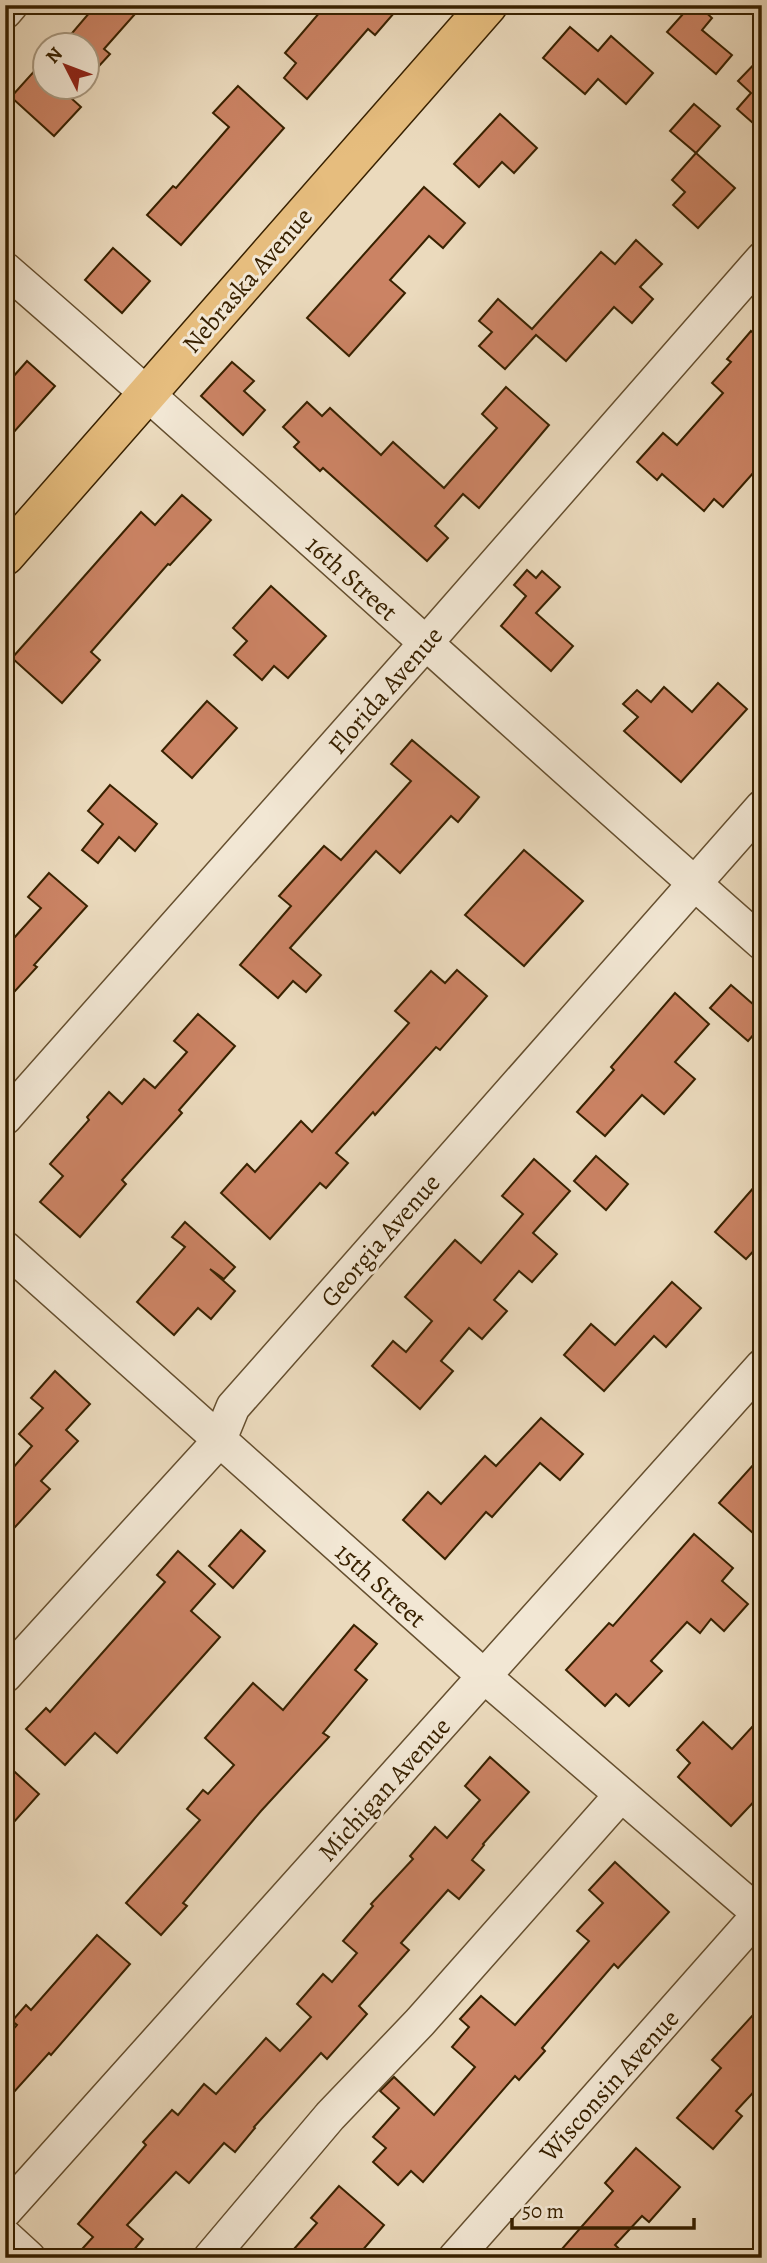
<svg xmlns="http://www.w3.org/2000/svg" width="767" height="2263" viewBox="0 0 767 2263" font-family="Alegreya,serif">
	<rect width="100%" height="100%" fill="#ebdabd"/>
	<filter id="stains"><feTurbulence type="fractalNoise" baseFrequency=".00286" numOctaves="4"/><feColorMatrix values="0 0 0 0 .2 0 0 0 0 .09 0 0 0 0 .02 0 0 0 .5 -.17"/></filter>
	<radialGradient id="worn" r=".72"><stop offset=".6" stop-color="#630" stop-opacity="0"/><stop offset="1" stop-color="#630" stop-opacity=".3"/></radialGradient>
	<g fill="#cb8364" stroke="#382100" stroke-width="2">
		<polygon points="96,5 143,5 104,49 110,54 88,78 88,46 61,46"/>
		<polygon points="326,5 401,5 375,35 368,29 307,99 284,78 296,63 285,53"/>
		<polygon points="691,5 698,5 712,18 702,30 732,55 716,74 667,32"/>
		<polygon points="570,27 598,51 611,36 653,73 626,104 598,79 585,94 543,58"/>
		<polygon points="762,56 762,131 737,109 751,93 738,81"/>
		<polygon points="46,58 46,88 60,88 81,107 54,136 11,97"/>
		<polygon points="238,86 284,128 181,245 147,215 173,186 176,188 229,127 213,113"/>
		<polygon points="694,104 720,126 696,153 670,131"/>
		<polygon points="500,114 537,148 514,173 502,162 479,187 454,164"/>
		<polygon points="696,153 735,188 698,228 673,205 685,192 672,180"/>
		<polygon points="424,187 465,223 443,248 429,236 390,280 405,293 349,356 307,318"/>
		<polygon points="636,240 662,264 640,287 653,299 632,323 614,307 566,361 536,335 505,369 479,346 492,332 479,321 498,299 532,329 601,252 615,264"/>
		<polygon points="113,248 150,281 122,313 85,280"/>
		<polygon points="751,331 762,340 762,463 723,507 714,499 704,511 662,474 657,480 637,462 663,433 677,445 723,393 712,383 731,362 727,359"/>
		<polygon points="27,361 55,386 5,442 5,386"/>
		<polygon points="232,362 254,381 244,391 265,410 243,435 201,396"/>
		<polygon points="506,387 549,425 479,508 463,494 435,526 448,538 427,561 323,468 320,471 294,447 299,442 283,427 307,402 322,416 330,408 381,455 393,442 444,488 497,428 482,414"/>
		<polygon points="182,495 211,520 170,565 168,564 91,652 100,660 62,703 12,658 141,512 155,525"/>
		<polygon points="527,570 536,578 542,571 560,587 536,613 573,646 551,671 501,626 526,596 514,585"/>
		<polygon points="271,586 326,636 288,678 274,666 262,680 234,655 247,641 233,628"/>
		<polygon points="718,683 747,709 681,782 624,731 638,717 623,704 637,690 651,702 664,687 692,712"/>
		<polygon points="207,701 237,728 192,778 162,751"/>
		<polygon points="412,740 479,797 458,822 451,816 400,873 376,851 290,948 321,975 306,992 293,981 278,998 240,965 291,906 279,896 324,846 341,860 411,781 391,764"/>
		<polygon points="110,785 157,824 135,851 119,837 98,863 82,850 103,824 88,811"/>
		<polygon points="524,850 583,901 524,966 465,915"/>
		<polygon points="49,873 87,906 34,965 37,967 5,1002 5,948 41,908 28,897"/>
		<polygon points="457,970 487,996 440,1050 436,1047 375,1115 373,1112 336,1153 348,1163 326,1188 320,1183 270,1239 221,1193 247,1164 255,1172 301,1121 312,1132 409,1023 395,1011 431,971 445,983"/>
		<polygon points="731,985 762,1012 762,1025 748,1041 710,1008"/>
		<polygon points="675,993 709,1024 675,1062 695,1079 664,1114 642,1095 605,1136 577,1112 614,1070 611,1067"/>
		<polygon points="198,1014 235,1046 179,1110 182,1113 122,1180 126,1184 80,1237 40,1202 63,1176 50,1164 89,1120 87,1117 109,1092 122,1104 144,1079 155,1088 187,1052 174,1041"/>
		<polygon points="596,1156 628,1184 606,1210 574,1181"/>
		<polygon points="534,1159 570,1191 533,1233 557,1254 532,1282 519,1271 494,1300 507,1311 482,1339 469,1328 441,1361 453,1371 420,1409 372,1366 393,1341 406,1352 432,1321 405,1297 455,1240 481,1263 523,1214 502,1196"/>
		<polygon points="762,1178 762,1242 746,1259 715,1232"/>
		<polygon points="185,1222 235,1267 224,1279 210,1269 235,1291 211,1319 198,1308 174,1335 137,1302 185,1247 172,1237"/>
		<polygon points="672,1282 701,1308 666,1347 654,1336 604,1391 564,1355 591,1324 615,1345"/>
		<polygon points="55,1371 90,1404 66,1430 78,1441 41,1481 50,1489 5,1538 5,1477 32,1446 19,1434 43,1408 31,1398"/>
		<polygon points="541,1418 583,1454 560,1480 540,1463 492,1517 486,1512 445,1559 403,1520 428,1492 441,1504 485,1456 496,1466"/>
		<polygon points="762,1455 762,1541 719,1503"/>
		<polygon points="241,1530 265,1551 233,1588 209,1566"/>
		<polygon points="694,1534 733,1568 722,1581 748,1604 724,1631 711,1619 700,1633 687,1622 651,1661 662,1671 629,1706 616,1694 605,1706 566,1670 609,1623 613,1626"/>
		<polygon points="178,1551 215,1584 191,1611 220,1637 117,1753 95,1733 65,1765 26,1729 46,1708 50,1712 165,1582 157,1575"/>
		<polygon points="354,1625 377,1644 355,1670 367,1680 323,1733 329,1737 261,1811 183,1903 187,1906 161,1935 126,1903 200,1820 187,1809 203,1790 208,1794 234,1765 205,1738 253,1683 283,1710"/>
		<polygon points="762,1716 762,1793 731,1826 678,1777 690,1763 677,1750 703,1722 732,1749"/>
		<polygon points="490,1757 529,1792 483,1844 484,1845 472,1860 484,1870 459,1899 448,1890 401,1943 409,1950 359,2006 367,2014 327,2059 321,2053 254,2127 255,2128 235,2152 224,2143 189,2183 176,2172 127,2225 143,2239 127,2258 94,2258 83,2248 93,2237 78,2224 146,2145 143,2142 172,2110 178,2115 204,2084 216,2094 266,2038 280,2051 311,2017 297,2004 323,1974 332,1982 357,1953 343,1941 373,1906 371,1904 413,1859 410,1856 435,1827 447,1838 480,1800 465,1786"/>
		<polygon points="5,1763 39,1794 5,1832"/>
		<polygon points="615,1862 669,1912 618,1968 614,1964 542,2048 545,2051 519,2080 515,2076 423,2182 411,2171 398,2185 373,2162 386,2148 373,2137 399,2108 380,2091 394,2077 434,2115 475,2067 452,2047 469,2027 460,2019 481,1996 515,2025 589,1941 577,1931 603,1903 589,1890"/>
		<polygon points="97,1935 130,1964 51,2055 49,2053 5,2102 5,2039 17,2025 12,2021 26,2005 31,2010"/>
		<polygon points="762,2005 762,2083 736,2111 742,2116 713,2149 677,2118 721,2068 712,2060"/>
		<polygon points="636,2148 680,2187 649,2222 642,2216 615,2245 629,2258 554,2258 613,2191 605,2183"/>
		<polygon points="339,2186 384,2225 356,2258 286,2258 317,2223 311,2218"/>
	</g>
	<g fill="none" stroke-linecap="round" stroke-linejoin="round">
		<g stroke="#654f2f" stroke-width="36">
			<g id="minor">
				<polyline points="5,12 11,5"/>
				<path d="M5,269C260,490 508,720 762,943"/>
				<polyline points="5,1118 425,644 762,259"/>
				<polyline points="5,1248 485,1677 762,1916"/>
				<polyline points="5,1676 219,1441 233,1407 762,807"/>
				<polyline points="5,2211 762,1366"/>
				<polyline points="5,2236 29,2258"/>
				<polyline points="210,2258 330,2116 420,2022 621,1795"/>
				<polyline points="455,2258 762,1911"/>
			</g>
		</g>
		<g stroke="#382100" stroke-width="41">
			<polyline id="major" points="5,556 488,5"/>
		</g>
		<use href="#minor" stroke="#f2e7d4" stroke-width="33"/>
		<use href="#major" stroke="#e6bd7e" stroke-width="38"/>
	</g>
	<g text-anchor="middle" stroke-width="6" stroke-linejoin="round" paint-order="stroke">
		<g font-size="26" fill="#382100" stroke="#f2e7d4">
			<text transform="translate(247 280) rotate(-49)" y="9">Nebraska Avenue</text>
			<text transform="translate(352 578) rotate(42)" y="9">16th Street</text>
			<text transform="translate(385 690) rotate(-49)" y="9">Florida Avenue</text>
			<text transform="translate(380 1240) rotate(-49)" y="9">Georgia Avenue</text>
			<text transform="translate(381 1585) rotate(42)" y="9">15th Street</text>
			<text transform="translate(384 1789) rotate(-48)" y="9">Michigan Avenue</text>
			<text transform="translate(609 2085) rotate(-48)" y="9">Wisconsin Avenue</text>
		</g>
	</g>
	<rect width="767" height="2263" fill="none" stroke="#ebdabd" stroke-width="28"/>
	<rect x="7" y="7" width="753" height="2249" fill="none" stroke="#382100" stroke-width="3.5"/>
	<rect x="14" y="14" width="739" height="2235" fill="none" stroke="#382100" stroke-width="2"/>
	<g transform="translate(66 66) rotate(312)"><circle r="33" fill="#f2e7d4" stroke="#a8987f" stroke-width="2"/>
	<path d="M0-5L12 26L0 18L-12 26Z" fill="#8f2418"/>
	<text y="-10" font-size="19" font-weight="bold" text-anchor="middle" fill="#382100">N</text>
	</g>
	<path d="M512 2218v10h182v-10" fill="none" stroke="#382100" stroke-width="3.5"/>
	<text x="522" y="2218" font-size="21" fill="#382100" stroke="#f2e7d4" stroke-width="5" paint-order="stroke">50 m</text>
	<rect width="100%" height="100%" filter="url(#stains)"/>
	<rect width="100%" height="100%" fill="url(#worn)"/>
</svg>
